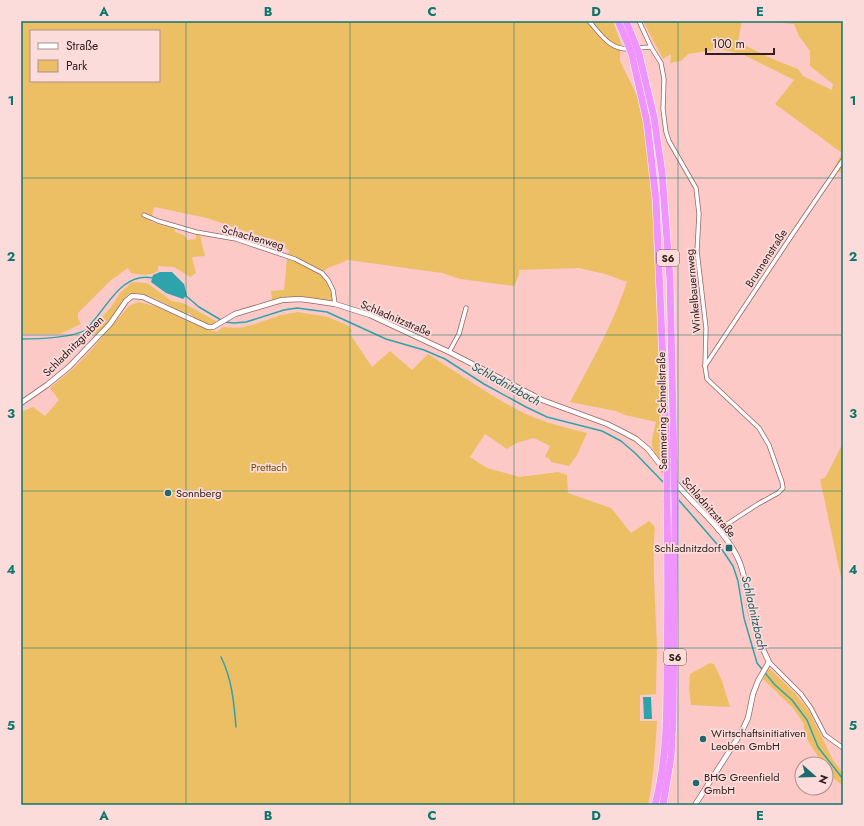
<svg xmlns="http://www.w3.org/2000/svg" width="864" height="826" viewBox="0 0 864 826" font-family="Jost,sans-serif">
	<rect width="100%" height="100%" fill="#fcc9c7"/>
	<g fill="#edbf65" fill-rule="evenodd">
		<path d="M21,21H613L623,49H620V61L640,102L651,178L659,314L662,462C647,444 652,443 656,422L625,415L616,411L570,402C591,363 613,324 627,282L605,274L579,268L519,270V275L514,286L460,279L442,273L348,260L328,268L324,271L288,254L289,250L263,237L207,218L154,207L151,222L175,229V232L184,235L187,240L196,239V234L200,235L205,256L192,257L196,273L190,277L174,267L158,266V271C149,276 142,275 131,273L128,268L110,281L78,313V318L81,324L60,334H21ZM31,31H159V81H31Z"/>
		<polygon points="643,21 742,21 738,42 775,60 798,69 803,76 832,90 833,84 810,66 810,51 799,36 794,24 762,21 843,21 843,173 833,170 842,153 775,104 794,80 742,54 720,49 688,54 681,61 670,63 671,54 663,59"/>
		<path d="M287,258C307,264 335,277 332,302C312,298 292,295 272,300L271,291L284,290Z"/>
		<path d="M132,282L147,283L172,301L183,303L216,321L214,324C205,325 196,320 189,313L186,314C169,306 149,292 130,293C118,305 111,323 97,334L88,333L111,307L120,293Z"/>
		<path d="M138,302C166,307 189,325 217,332L223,327L239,328L252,325L281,315L298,312L328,317L349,326L352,331L350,334L372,367L390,351L412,370L428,354C461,375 493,398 528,415C547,423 567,428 587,433L577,455L569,466L551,462L550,459L545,457L550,446L534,438L516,443L507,449L485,434L470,457L487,468L520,477L558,472L567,475L568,493L611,508L631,533L649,521L655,527C652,560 655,593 656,626C658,649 656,672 656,694L640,695V721H657C655,749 654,777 648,805H21V412L33,407L45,416L59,400L50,388L75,367L91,350L129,306Z"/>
		<polygon points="843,443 843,587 820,479 825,478"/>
		<polygon points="710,663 714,664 722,681 730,707 691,705 689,688 690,674"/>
		<path d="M769,668L795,693L809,711L833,760L843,773V786C836,780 826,774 826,764H824C816,753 803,738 804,724L793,708L763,679Z"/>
	</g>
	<g fill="#2fa3ab">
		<polygon points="160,272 172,272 184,284 187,295 183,299 166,293 151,282 153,275"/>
		<polygon points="643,697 651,697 652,719 644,719"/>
	</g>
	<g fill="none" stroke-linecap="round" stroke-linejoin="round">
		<g stroke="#2fa3ab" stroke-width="1.5">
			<polyline points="185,295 199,307 221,320"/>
			<polyline points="224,322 234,323 246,322 284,310 297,308 327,312 386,339 424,350 445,359 484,384 526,407 547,417 602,431 621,441 635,453 665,484"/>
			<path d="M21,339C36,339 75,338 87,329C90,326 92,322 95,319C110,301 125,272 153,278"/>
			<polyline points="677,498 723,551 733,566 738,581 744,618 757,663 775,685 792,700 807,720 818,747 843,779"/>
			<path d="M221,657C232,679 234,703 236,727"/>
		</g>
		<g stroke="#936664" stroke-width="5">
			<g id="minor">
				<path d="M589,21C601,35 610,50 630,49"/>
				<polyline points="639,21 651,47 661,63 664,79 663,109 666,132 669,141 696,188 699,214 697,251 706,328 705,366 707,379 759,428 769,445 782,482 783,488 778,493 758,504 718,530"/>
				<polyline points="637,48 651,47"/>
				<polyline points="144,215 158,221 196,232 236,239 295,259 322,273 328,280 333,290 335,304"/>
				<polyline points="449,352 459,334 466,308"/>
				<polyline points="705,366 792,235 843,160"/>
				<polyline points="769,662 801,694 811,708 825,735 843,748"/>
			</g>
		</g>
		<g stroke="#936664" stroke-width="6">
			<g id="tertiary">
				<polyline points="21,403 47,385 69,367 110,324 126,301 132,296 143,297 208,327 213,327 235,314 282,300 300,299 315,301 335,304 370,315 449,352 542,400 607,424 623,432 636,439 648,449 666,472"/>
				<path d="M675,482C696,508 727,531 740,563C746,579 747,596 751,613C755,630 761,646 769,662L758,681L753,694L748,718L741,733L695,805"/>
			</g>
		</g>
		<g stroke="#fff" stroke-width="8">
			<g id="motorway">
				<polyline points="618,21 628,44"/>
				<polyline points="626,21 635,43"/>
				<polyline points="639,54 654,117 662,173 670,279 674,464"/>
				<polyline points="632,55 647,122 656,200 667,458"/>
				<path d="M655,805C667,760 667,714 667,669C668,613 668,557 667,501"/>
				<polyline points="663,805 671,757 673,720 675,507"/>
			</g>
		</g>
		<use href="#minor" stroke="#fff" stroke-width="3.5"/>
		<use href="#tertiary" stroke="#fff" stroke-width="4.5"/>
		<use href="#motorway" stroke="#ef94fd" stroke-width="7"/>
		<g stroke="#fff" stroke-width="8" stroke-linecap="butt">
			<g id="motorway-bridge">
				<polyline points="635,43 639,54"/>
				<polyline points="628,44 632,55"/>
				<polyline points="674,464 675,507"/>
				<polyline points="667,501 667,458"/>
			</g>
		</g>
		<use href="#motorway-bridge" stroke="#ef94fd" stroke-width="7"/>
	</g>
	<path fill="none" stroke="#0f766e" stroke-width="1" stroke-opacity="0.55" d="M186,21V805M350,21V805M514,21V805M678,21V805M21,178H843M21,335H843M21,491H843M21,648H843"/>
	<g fill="#1c696e" stroke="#fbdcda" stroke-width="1.5">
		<circle cx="168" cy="493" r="4"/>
		<rect x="725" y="544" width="8" height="8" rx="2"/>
		<circle cx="703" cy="739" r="4"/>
		<circle cx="696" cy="783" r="4"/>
	</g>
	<g text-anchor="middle" stroke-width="3.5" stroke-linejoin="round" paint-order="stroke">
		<g fill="#fbdcda" stroke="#6e5857" stroke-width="1">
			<rect x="657" y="250" width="22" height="16" rx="3"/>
			<rect x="664" y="649" width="22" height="16" rx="3"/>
		</g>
		<g font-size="10" font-weight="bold" fill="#32201f">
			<text x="668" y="262">S6</text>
			<text x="675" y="661">S6</text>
		</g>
		<g font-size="11" fill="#32201f" stroke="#fbdcda">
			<text transform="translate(253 237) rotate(16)" y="4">Schachenweg</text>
			<text transform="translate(766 258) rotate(-57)" y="4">Brunnenstraße</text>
			<text transform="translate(693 291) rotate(-95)" y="4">Winkelbauernweg</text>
			<text transform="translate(396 318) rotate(23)" y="4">Schladnitzstraße</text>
			<text transform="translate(73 346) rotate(-45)" y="4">Schladnitzgraben</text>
			<text transform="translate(662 411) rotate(-91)" y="4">Semmering Schnellstraße</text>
			<text transform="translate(709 507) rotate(49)" y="4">Schladnitzstraße</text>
		</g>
		<g font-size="11" fill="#6d4e00" stroke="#fbdcda">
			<text x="269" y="471">Prettach</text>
		</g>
		<g font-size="11" fill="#32201f" stroke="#fbdcda" text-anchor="start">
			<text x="176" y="497">Sonnberg</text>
			<text x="721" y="552" text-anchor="end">Schladnitzdorf</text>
			<text x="711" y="737">Wirtschaftsinitiativen<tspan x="711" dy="13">Leoben GmbH</tspan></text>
			<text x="704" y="781">BHG Greenfield<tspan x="704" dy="13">GmbH</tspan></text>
		</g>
		<g font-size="12" font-style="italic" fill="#205d62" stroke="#fbdcda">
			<text transform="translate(506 384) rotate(29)" y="4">Schladnitzbach</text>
			<text transform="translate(754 613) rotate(77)" y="4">Schladnitzbach</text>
		</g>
	</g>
	<rect width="864" height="826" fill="none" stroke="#fbdcda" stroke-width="44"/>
	<rect x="30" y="30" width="130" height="52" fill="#fbdcda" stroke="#ab918f"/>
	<rect x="38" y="43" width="20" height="6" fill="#ffffff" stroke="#ab918f"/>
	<text x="66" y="50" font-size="12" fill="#32201f">Straße</text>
	<rect x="38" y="60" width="20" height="12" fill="#edbf65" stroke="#ab918f"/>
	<text x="66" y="70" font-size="12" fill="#32201f">Park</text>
	<g transform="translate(814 776) rotate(110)"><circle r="19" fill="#fbdcda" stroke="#ab918f"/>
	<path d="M0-3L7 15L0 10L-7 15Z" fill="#1c696e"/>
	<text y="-6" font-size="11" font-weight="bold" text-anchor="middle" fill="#32201f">N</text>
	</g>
	<path d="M706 48v6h68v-6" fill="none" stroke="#32201f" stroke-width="2"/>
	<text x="712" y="48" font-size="12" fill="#32201f" stroke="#fbdcda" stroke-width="3" paint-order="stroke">100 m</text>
	<rect x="22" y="22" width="820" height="782" fill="none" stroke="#0f766e" stroke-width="1.5"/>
	<g font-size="13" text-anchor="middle" font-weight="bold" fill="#0f766e">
		<text x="104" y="16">A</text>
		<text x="268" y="16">B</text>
		<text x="432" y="16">C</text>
		<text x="596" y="16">D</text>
		<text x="760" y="16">E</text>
		<text x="11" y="105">1</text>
		<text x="853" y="105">1</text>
		<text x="11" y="261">2</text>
		<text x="853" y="261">2</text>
		<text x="11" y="418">3</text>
		<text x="853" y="418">3</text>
		<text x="11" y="574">4</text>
		<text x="853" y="574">4</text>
		<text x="11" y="730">5</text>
		<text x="853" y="730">5</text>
		<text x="104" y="820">A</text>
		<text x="268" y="820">B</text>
		<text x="432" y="820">C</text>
		<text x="596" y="820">D</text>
		<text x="760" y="820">E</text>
	</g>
</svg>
